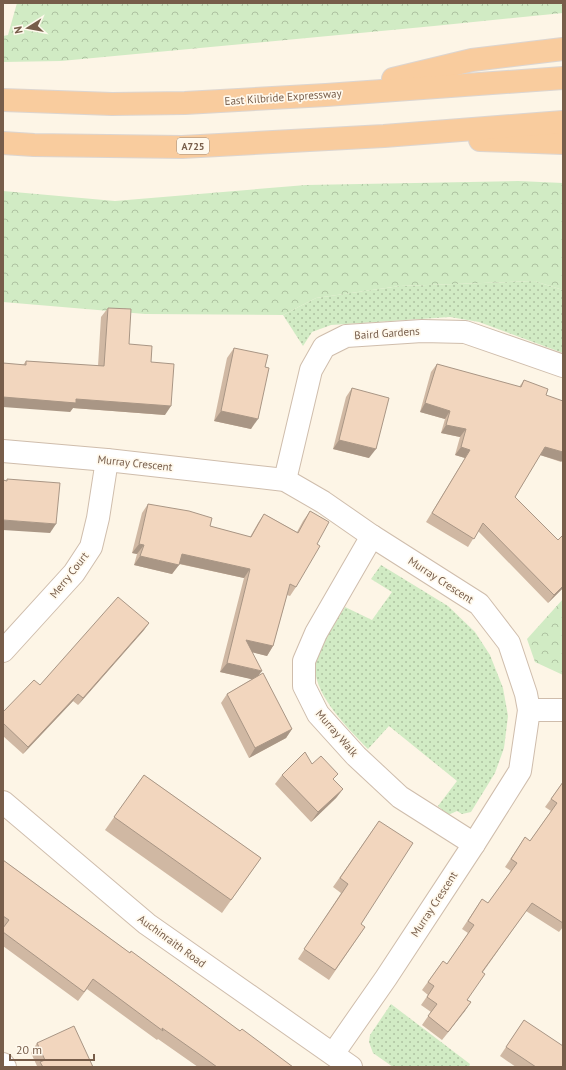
<svg xmlns="http://www.w3.org/2000/svg" width="566" height="1070" viewBox="0 0 566 1070" font-family="'PT Sans',sans-serif">
	<defs>
		<pattern id="grass-dots" width="8" height="8" patternUnits="userSpaceOnUse"><rect width="8" height="8" fill="#d1ebc4"/><path d="M2 2h.1M6 6h.1" fill="none" stroke="#aec2a1" stroke-width="1.8" stroke-linecap="round"/></pattern>
		<pattern id="forest-crowns" width="20" height="18" patternUnits="userSpaceOnUse"><rect width="20" height="18" fill="#d1ebc4"/><path d="M2 6a3 3 0 1 1 6 0M12 15a3 3 0 1 1 6 0" fill="none" stroke="#aec2a1"/></pattern>
	</defs>
	<rect width="100%" height="100%" fill="#fdf5e6"/>
	<g fill="url(#grass-dots)">
		<polygon points="534,281 563,290 563,353 479,322 450,317 331,325 312,332 303,346 283,315 316,298 400,286"/>
		<path d="M381,565L448,606L475,632L490,655L503,688L508,716L504,748L495,773L471,812L462,814L457,811L448,815L438,806L457,781L389,726L368,749C349,729 309,691 316,661C319,645 336,622 345,607L372,620L392,592L371,579Z"/>
		<polygon points="391,1004 470,1064 469,1067 393,1067 373,1053 369,1042 370,1035"/>
	</g>
	<g fill="url(#forest-crowns)">
		<polygon points="17,3 563,3 563,13 434,26 61,61 3,62 3,36 8,35"/>
		<polygon points="518,181 563,183 563,290 534,281 400,286 316,298 283,315 145,314 3,302 3,191 115,201 306,185"/>
		<polygon points="563,599 563,675 535,662 527,639"/>
	</g>
	<g fill="none" stroke-linecap="round" stroke-linejoin="round">
		<g stroke="#cfbdac" stroke-width="24">
			<g id="minor">
				<polyline points="3,451 107,460 285,480 323,502 372,536 479,604 509,643 526,694 529,710 520,771 474,844 386,978 333,1054"/>
				<polyline points="285,480 311,370 324,347 346,336 422,331 465,332 563,366"/>
				<polyline points="372,536 316,633 304,661 304,686 318,714 356,756 400,797 474,844"/>
				<polyline points="3,651 74,573 91,547 98,518 107,460"/>
				<polyline points="529,710 563,710"/>
				<polyline points="3,1064 5,1067"/>
			</g>
		</g>
		<g stroke="#cfbdac" stroke-width="24">
			<polyline id="tertiary" points="3,802 147,924 351,1067"/>
		</g>
		<g stroke="#dcd5d0" stroke-width="24">
			<g id="trunk">
				<polyline points="393,79 472,60 563,49"/>
				<polyline points="3,100 112,104 185,103 326,95 563,78"/>
				<polyline points="480,140 563,143"/>
				<polyline points="3,143 34,145 182,147 384,136 563,122"/>
			</g>
		</g>
		<use href="#minor" stroke="#fff" stroke-width="22"/>
		<use href="#tertiary" stroke="#fff" stroke-width="22"/>
		<use href="#trunk" stroke="#f9cc9e" stroke-width="22"/>
	</g>
	<g fill="#d0b8a3">
		<polygon points="108,308 129,344 151,362 165,415 73,408 70,412 23,365 26,361 98,366 101,317"/>
		<polygon points="234,348 265,367 251,429 214,421 227,358"/>
		<polygon points="437,364 519,387 524,380 546,395 561,462 540,455 515,497 563,588 548,603 478,531 468,547 426,522 465,458 455,455 460,437 441,433 445,419 420,412 431,372"/>
		<polygon points="352,388 369,458 333,449 346,397"/>
		<polygon points="148,504 210,526 250,537 258,523 264,514 297,532 303,521 310,511 317,544 296,587 290,596 287,595 273,646 267,656 252,652 259,675 292,729 286,738 249,758 221,703 227,694 252,679 220,672 244,578 179,564 172,574 134,565 137,554 132,553 142,513"/>
		<polygon points="149,623 144,630 78,705 73,701 23,754 3,736 3,712 40,685"/>
		<polygon points="312,764 334,780 343,789 336,798 311,822 275,784 282,775"/>
		<polygon points="144,775 261,858 222,913 105,830"/>
		<polygon points="563,782 563,927 559,932 526,911 483,972 467,1000 471,1002 442,1040 422,1025 431,1012 421,1005 428,995 422,990 443,961 447,964 468,933 462,929 482,899 488,903 511,871 505,867 525,837 530,841 551,811 545,807"/>
		<polygon points="379,821 361,924 365,927 329,980 298,959 341,893 333,887"/>
		<polygon points="3,860 130,953 240,1031 293,1067 198,1067 158,1039 157,1040 87,989 78,1001 3,946"/>
		<polygon points="524,1020 563,1067 516,1067 500,1056"/>
		<polygon points="37,1043 93,1067 37,1067 37,1066 31,1053"/>
	</g>
	<g fill="#a99685">
		<polygon points="3,397 76,399 171,406 165,415 73,408 70,412 3,407"/>
		<polygon points="425,403 450,411 445,419 420,412"/>
		<polygon points="221,411 258,419 251,429 214,421"/>
		<polygon points="446,425 466,429 460,437 441,433"/>
		<polygon points="339,440 376,449 369,458 333,449"/>
		<polygon points="461,447 470,450 465,458 455,455"/>
		<polygon points="545,447 563,452 563,462 540,455"/>
		<polygon points="3,520 56,524 50,533 3,530"/>
		<polygon points="139,544 144,545 137,554 132,553"/>
		<polygon points="182,554 250,569 244,578 176,563"/>
		<polygon points="140,556 179,565 172,574 134,565"/>
		<polygon points="563,586 563,588 548,603 554,595"/>
		<polygon points="149,623 144,630 78,705 83,698"/>
		<polygon points="246,640 273,646 267,656 240,649"/>
		<polygon points="227,663 262,671 255,680 220,672"/>
		<polygon points="78,694 73,701 23,754 28,747"/>
		<polygon points="292,729 286,738 249,758 255,748"/>
		<polygon points="343,789 336,798 311,822 318,812"/>
		<polygon points="471,1002 465,1011 442,1040 448,1032"/>
	</g>
	<g fill="#f2d6be" stroke="#a99685">
		<polygon points="108,308 131,309 129,344 152,346 151,362 174,364 171,406 76,399 76,403 3,397 3,363 26,365 26,361 104,366"/>
		<polygon points="234,348 268,355 265,367 269,368 258,419 221,411"/>
		<polygon points="437,364 521,387 524,380 548,389 546,395 563,401 563,452 545,447 515,497 558,540 563,535 563,586 554,595 483,523 474,539 432,513 470,450 461,447 466,429 446,425 450,411 425,403"/>
		<polygon points="352,388 389,398 376,449 339,440"/>
		<polygon points="7,479 60,483 56,524 3,520 3,480 7,481"/>
		<polygon points="148,504 189,511 212,518 210,526 251,537 264,514 298,533 310,511 329,522 317,544 320,546 296,587 290,584 273,646 246,640 262,671 227,663 250,569 182,554 179,565 140,556 144,545 139,544"/>
		<polygon points="118,597 149,623 83,698 78,694 28,747 3,723 3,712 34,680 40,685"/>
		<polygon points="263,673 292,729 255,748 227,694"/>
		<polygon points="305,752 312,764 321,756 338,774 333,779 343,789 318,812 282,775"/>
		<polygon points="144,775 261,858 231,900 114,817"/>
		<polygon points="563,782 563,923 532,903 482,972 485,974 467,1000 471,1002 448,1032 428,1016 437,1004 427,997 434,986 428,982 443,961 447,964 474,925 468,921 482,899 488,903 517,863 511,859 525,837 530,841 557,803 551,799"/>
		<polygon points="379,821 413,843 361,924 365,927 335,970 304,949 348,884 340,878"/>
		<polygon points="3,860 130,953 131,951 183,989 240,1031 242,1029 293,1067 217,1067 199,1054 162,1028 163,1031 93,979 84,992 3,932 3,928 9,920 3,916"/>
		<polygon points="524,1020 563,1046 563,1067 536,1067 506,1047"/>
		<polygon points="74,1026 93,1067 43,1067 40,1062 45,1060 37,1043"/>
	</g>
	<g text-anchor="middle" stroke-width="3.5" stroke-linejoin="round" paint-order="stroke">
		<rect fill="#fff9ed" stroke="#a08c7b" stroke-width="1" x="177" y="138" width="32" height="16" rx="3"/>
		<g font-size="10" font-weight="bold" fill="#775d4a">
			<text x="193" y="150">A725</text>
		</g>
		<g font-size="11" fill="#775d4a" stroke="#fff9ed">
			<text transform="translate(283 97) rotate(-4)" y="4">East Kilbride Expressway</text>
			<text transform="translate(387 333) rotate(-4)" y="4">Baird Gardens</text>
			<text transform="translate(135 463) rotate(6)" y="4">Murray Crescent</text>
			<text transform="translate(69 575) rotate(-52)" y="4">Merry Court</text>
			<text transform="translate(441 580) rotate(33)" y="4">Murray Crescent</text>
			<text transform="translate(337 733) rotate(49)" y="4">Murray Walk</text>
			<text transform="translate(434 904) rotate(-57)" y="4">Murray Crescent</text>
			<text transform="translate(172 941) rotate(36)" y="4">Auchinraith Road</text>
		</g>
	</g>
	<rect width="566" height="1070" fill="none" stroke="#775d4a" stroke-width="8"/>
	<g transform="translate(28 28) rotate(259)" stroke="#fff9ed" stroke-width="3" paint-order="stroke">
	<path d="M0-3L7 15L0 10L-7 15Z" fill="#775d4a"/>
	<text y="-6" font-size="11" font-weight="bold" text-anchor="middle" fill="#775d4a">N</text>
	</g>
	<path d="M10 1054v6h84v-6" fill="none" stroke="#775d4a" stroke-width="2"/>
	<text x="16" y="1054" font-size="12" fill="#775d4a" stroke="#fff9ed" stroke-width="3" paint-order="stroke">20 m</text>
</svg>
